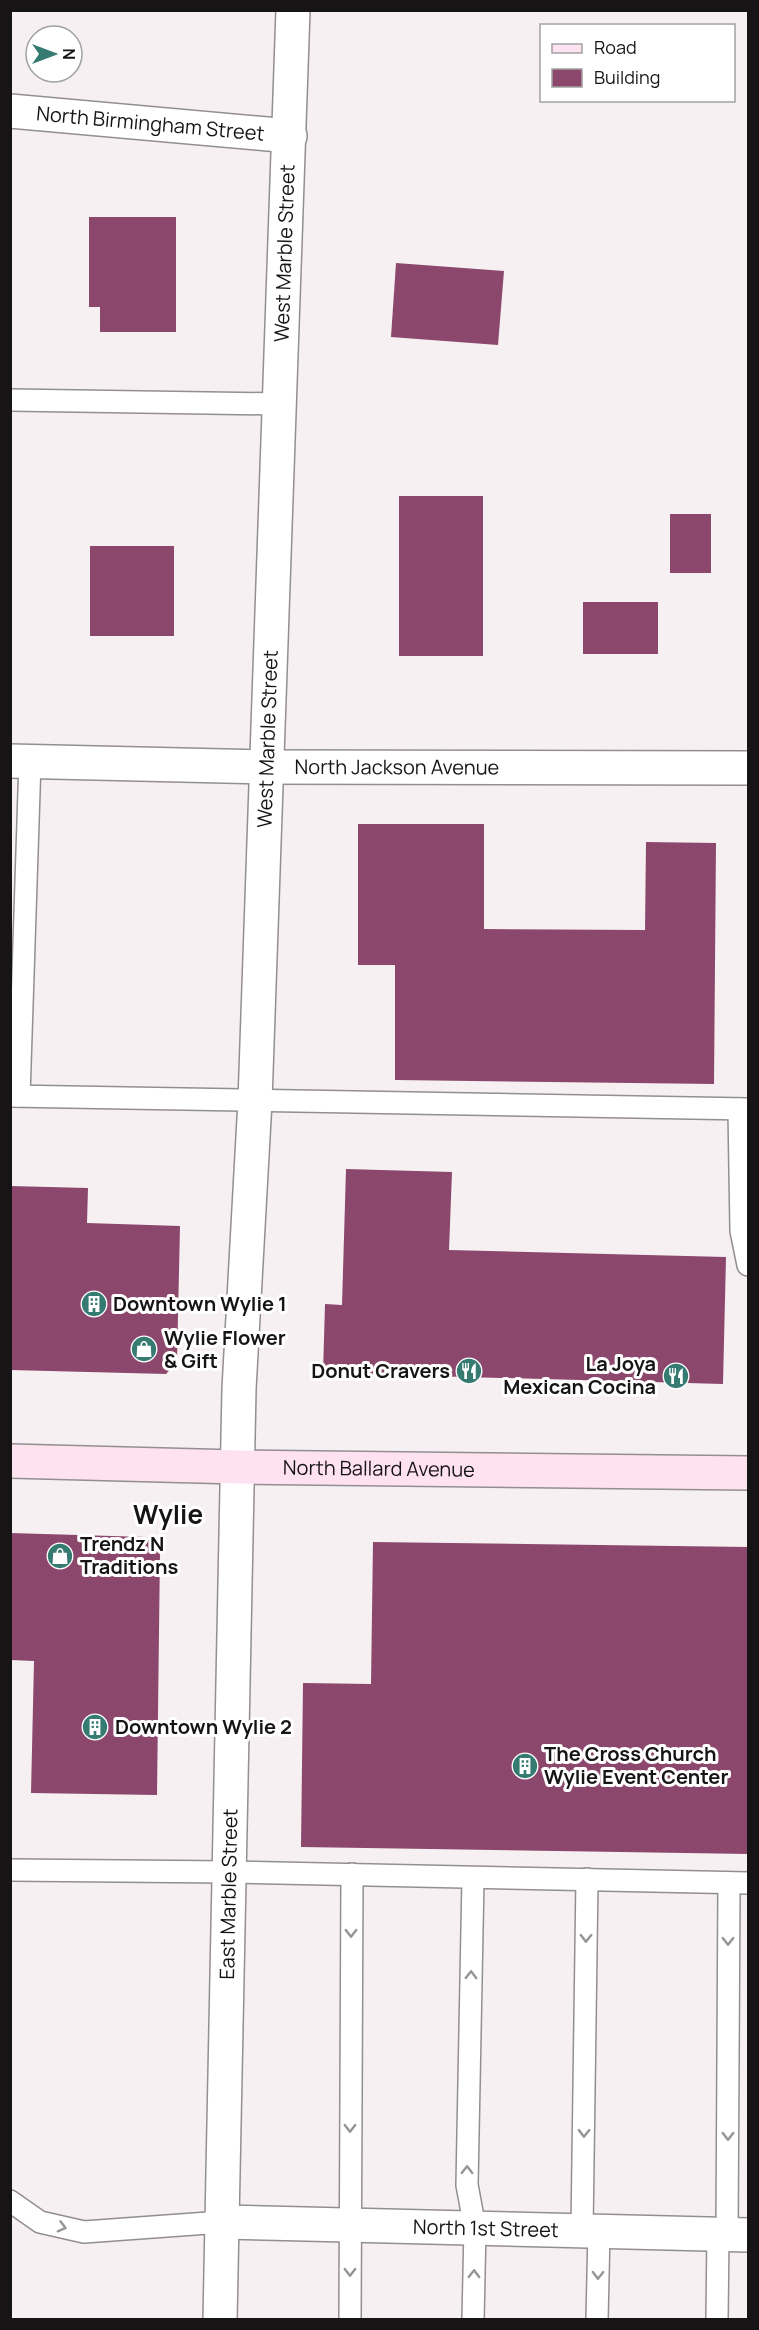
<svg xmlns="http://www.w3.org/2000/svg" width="759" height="2330" viewBox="0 0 759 2330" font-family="Manrope,sans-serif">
	<rect width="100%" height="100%" fill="#f6f0f3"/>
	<g fill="#8c486c">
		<polygon points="89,217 176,217 176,332 100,332 100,307 89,307"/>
		<polygon points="396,263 504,271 498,345 391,337"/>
		<rect x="399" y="496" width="84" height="160"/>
		<rect x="670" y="514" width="41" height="59"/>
		<rect x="90" y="546" width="84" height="90"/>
		<rect x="583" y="602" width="75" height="52"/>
		<polygon points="358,824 484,824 484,929 645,930 646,842 716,843 714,1084 395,1080 395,965 358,965"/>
		<polygon points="346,1169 452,1172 449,1250 726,1257 723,1384 323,1373 325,1304 342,1305"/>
		<polygon points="10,1186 88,1188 87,1223 180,1226 177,1362 166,1374 10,1370"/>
		<polygon points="10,1533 146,1537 160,1551 157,1795 31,1793 34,1661 10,1660"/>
		<polygon points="373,1542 748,1547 748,1854 301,1847 303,1683 371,1684"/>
	</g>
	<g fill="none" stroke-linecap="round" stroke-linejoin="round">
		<g stroke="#938e90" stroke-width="24">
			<g id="lane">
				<polyline points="10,400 281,404"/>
				<polyline points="10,1096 748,1109"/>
				<polyline points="19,1096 30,761"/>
				<polyline points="739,1109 741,1231 748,1265"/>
				<polyline points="10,1870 229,1872 748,1883"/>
				<polyline points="473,1878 467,2185 475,2228 473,2320"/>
				<polyline points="10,2201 40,2222 84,2232 222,2222"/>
				<polyline points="582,2230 587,1879"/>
				<polyline points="727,2234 729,1883"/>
				<polyline points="350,2320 352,1874"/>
				<polyline points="597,2320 599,2231"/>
				<polyline points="717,2320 718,2234"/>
			</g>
		</g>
		<g stroke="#938e90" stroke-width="36">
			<g id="street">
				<path id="s1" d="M10,111L290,136"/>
				<path id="s2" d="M10,761L265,767L748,768"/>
				<path id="s3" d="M222,2222L748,2235"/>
				<path id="s4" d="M220,2320L239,1389L255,1101L293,10"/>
			</g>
		</g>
		<g stroke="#938e90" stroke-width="36">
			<g id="secondary">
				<path id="s5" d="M10,1461L237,1467L748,1473"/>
			</g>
		</g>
		<use href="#lane" stroke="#fff" stroke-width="21"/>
		<use href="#street" stroke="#fff" stroke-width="33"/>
		<use href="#secondary" stroke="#fee2f0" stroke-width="33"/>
	</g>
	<defs><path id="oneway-chevron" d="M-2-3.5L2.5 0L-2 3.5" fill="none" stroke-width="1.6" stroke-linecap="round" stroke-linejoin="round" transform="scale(1.5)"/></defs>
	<g stroke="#969596">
		<use href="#oneway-chevron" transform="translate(351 1933) rotate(90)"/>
		<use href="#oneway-chevron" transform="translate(586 1938) rotate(91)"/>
		<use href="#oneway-chevron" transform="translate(728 1941) rotate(90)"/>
		<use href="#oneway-chevron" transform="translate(471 1975) rotate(-89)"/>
		<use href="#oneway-chevron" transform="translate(350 2128) rotate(90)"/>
		<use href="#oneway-chevron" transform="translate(584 2133) rotate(91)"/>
		<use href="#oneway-chevron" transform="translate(728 2136) rotate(90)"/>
		<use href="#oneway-chevron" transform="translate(467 2170) rotate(-89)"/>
		<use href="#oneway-chevron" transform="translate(62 2227) rotate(14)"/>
		<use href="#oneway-chevron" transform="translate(350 2272) rotate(90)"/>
		<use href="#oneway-chevron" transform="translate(474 2274) rotate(-89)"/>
		<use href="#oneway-chevron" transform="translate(598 2275) rotate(91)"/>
	</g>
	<defs>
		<g id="building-disc" transform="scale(1.35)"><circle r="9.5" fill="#367b72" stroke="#fff"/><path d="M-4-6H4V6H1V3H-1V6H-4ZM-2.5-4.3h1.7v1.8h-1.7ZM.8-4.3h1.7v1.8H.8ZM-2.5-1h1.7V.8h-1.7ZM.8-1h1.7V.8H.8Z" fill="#fff"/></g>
		<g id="shop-disc" transform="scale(1.35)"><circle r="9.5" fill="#367b72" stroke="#fff"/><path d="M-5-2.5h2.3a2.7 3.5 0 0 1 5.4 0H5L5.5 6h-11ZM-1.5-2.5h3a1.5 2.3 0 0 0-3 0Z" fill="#fff"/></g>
		<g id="restaurant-disc" transform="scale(1.35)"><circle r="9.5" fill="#367b72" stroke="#fff"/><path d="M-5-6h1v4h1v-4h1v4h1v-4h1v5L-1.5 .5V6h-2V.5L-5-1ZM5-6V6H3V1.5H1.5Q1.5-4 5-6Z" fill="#fff"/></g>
	</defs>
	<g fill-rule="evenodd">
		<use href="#building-disc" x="94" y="1304"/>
		<use href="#shop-disc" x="144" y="1349"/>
		<use href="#restaurant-disc" x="469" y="1371"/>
		<use href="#restaurant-disc" x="676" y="1376"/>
		<use href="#shop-disc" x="60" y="1556"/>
		<use href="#building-disc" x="95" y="1727"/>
		<use href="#building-disc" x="525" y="1766"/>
	</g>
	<g text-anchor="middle" stroke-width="6" stroke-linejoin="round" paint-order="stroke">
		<g font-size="20" fill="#161415" stroke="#fff">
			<text dy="7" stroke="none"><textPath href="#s1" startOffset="141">North Birmingham Street</textPath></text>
			<text dy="7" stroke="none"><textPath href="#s4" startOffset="2068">West Marble Street</textPath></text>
			<text dy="7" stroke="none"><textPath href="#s4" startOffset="1582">West Marble Street</textPath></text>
			<text dy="7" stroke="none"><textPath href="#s2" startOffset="387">North Jackson Avenue</textPath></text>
			<text dy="7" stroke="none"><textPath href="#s5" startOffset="369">North Ballard Avenue</textPath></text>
			<text dy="7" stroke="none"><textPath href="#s4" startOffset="426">East Marble Street</textPath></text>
			<text dy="7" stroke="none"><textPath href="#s3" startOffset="264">North 1st Street</textPath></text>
		</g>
		<g font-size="20" font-weight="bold" fill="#161415" stroke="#fff" text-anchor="start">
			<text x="113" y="1311">Downtown Wylie 1</text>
			<text x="164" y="1345">Wylie Flower<tspan x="164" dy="23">&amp; Gift</tspan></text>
			<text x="656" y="1371" text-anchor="end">La Joya<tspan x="656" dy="23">Mexican Cocina</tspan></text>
			<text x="450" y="1378" text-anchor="end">Donut Cravers</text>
			<text x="80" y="1551">Trendz N<tspan x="80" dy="23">Traditions</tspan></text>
			<text x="115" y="1734">Downtown Wylie 2</text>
			<text x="544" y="1761">The Cross Church<tspan x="544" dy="23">Wylie Event Center</tspan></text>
		</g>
		<g font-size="26" font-weight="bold" fill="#161415" stroke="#fff">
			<text x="168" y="1524">Wylie</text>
		</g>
	</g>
	<rect width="759" height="2330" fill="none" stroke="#161415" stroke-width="24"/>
	<rect x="540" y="24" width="195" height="78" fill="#ffffff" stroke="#a2a1a1" stroke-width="1.5"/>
	<rect x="552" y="44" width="30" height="9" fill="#fee2f0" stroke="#a2a1a1" stroke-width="1.5"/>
	<text x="594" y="54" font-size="18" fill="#161415">Road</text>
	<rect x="552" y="69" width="30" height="18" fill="#8c486c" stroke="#a2a1a1" stroke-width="1.5"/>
	<text x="594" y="84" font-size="18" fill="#161415">Building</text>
	<g transform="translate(54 54) rotate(90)"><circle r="28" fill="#ffffff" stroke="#a2a1a1" stroke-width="1.5"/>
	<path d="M0-4.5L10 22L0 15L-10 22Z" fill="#367b72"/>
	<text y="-9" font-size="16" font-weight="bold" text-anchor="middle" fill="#161415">N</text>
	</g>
</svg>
